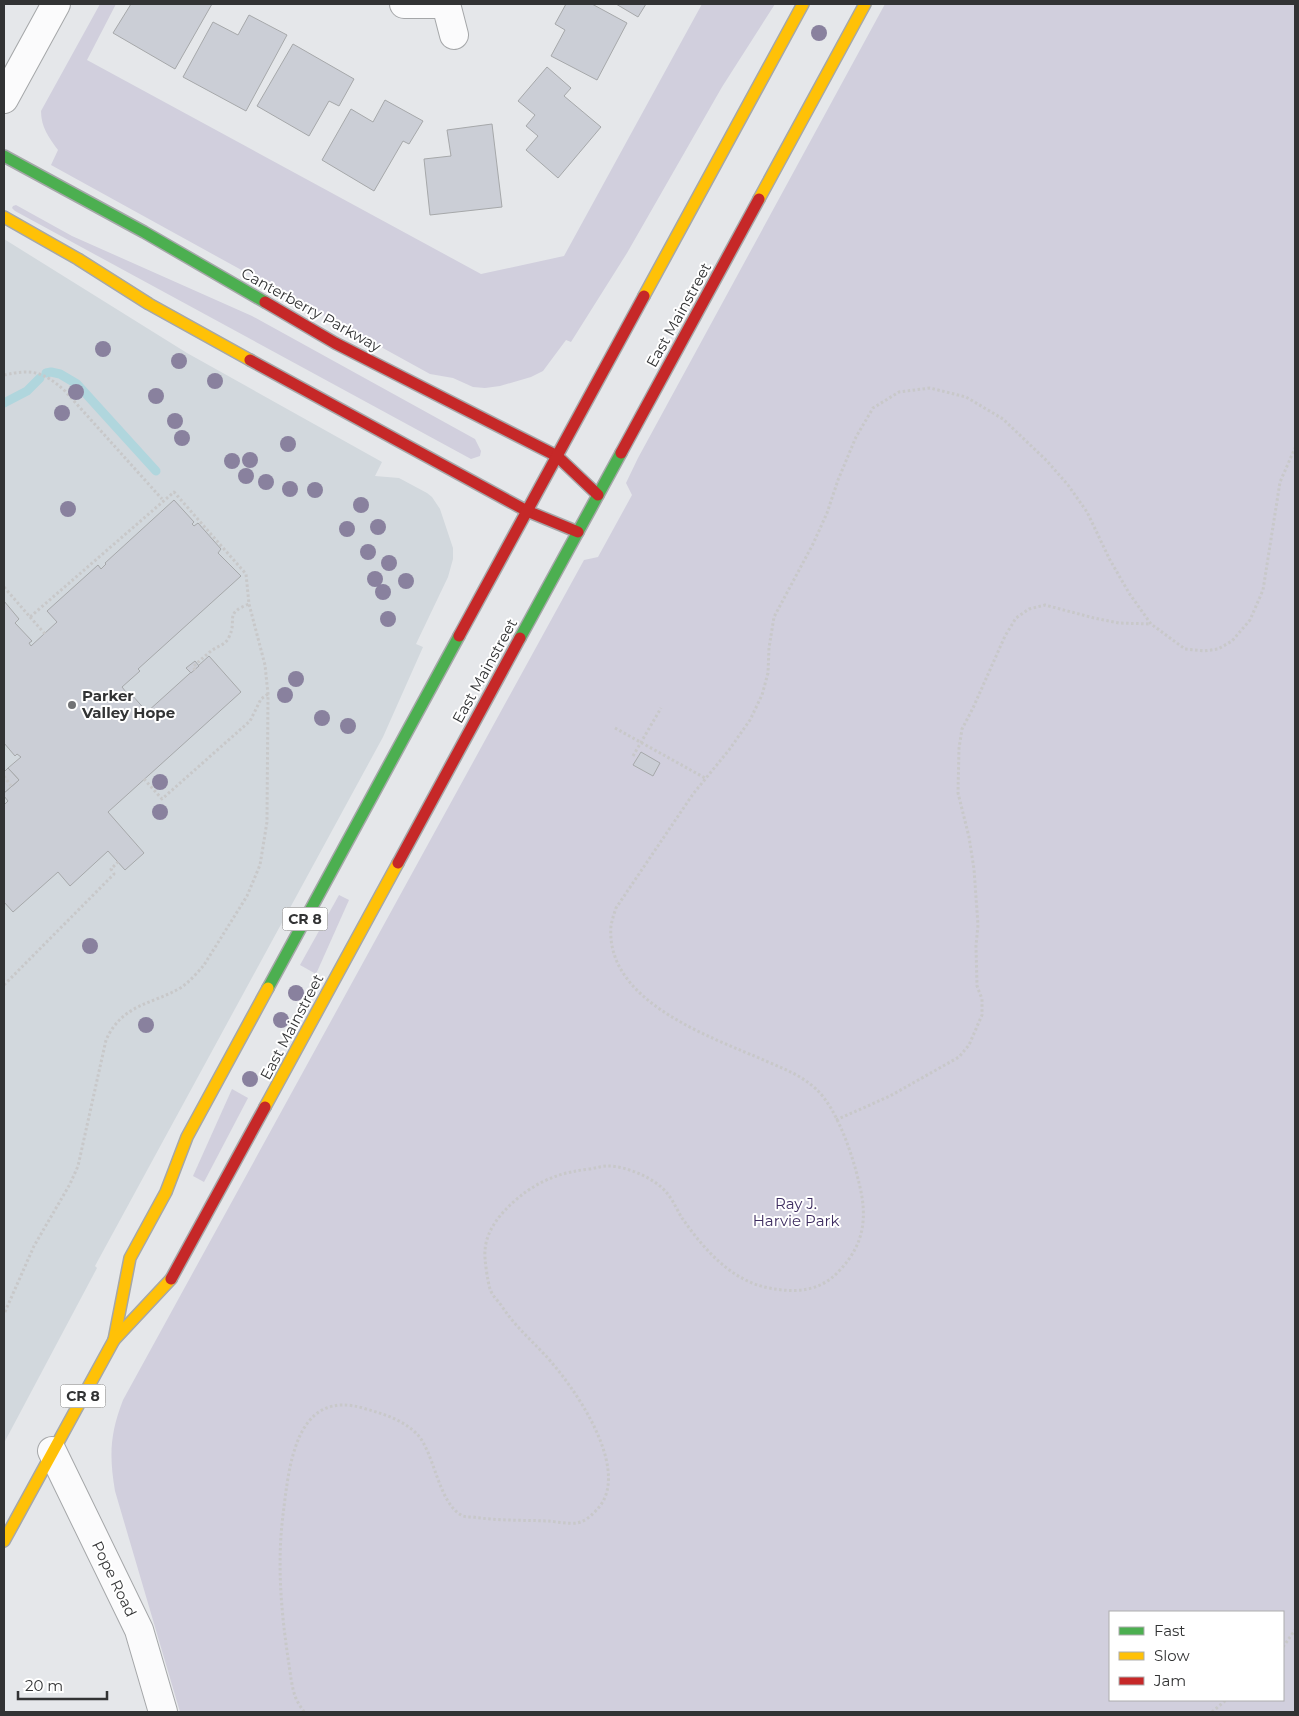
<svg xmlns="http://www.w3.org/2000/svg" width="1299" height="1716" viewBox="0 0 1299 1716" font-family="Montserrat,sans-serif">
	<rect width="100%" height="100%" fill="#e5e7ea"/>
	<polygon fill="#d2d8dd" points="4,239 187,353 382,462 375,476 399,478 427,493 432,497 440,509 453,548 453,559 448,577 416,644 423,647 383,737 95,1266 97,1268 4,1443"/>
	<g fill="#d1cfdd" fill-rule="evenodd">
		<path d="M100,4H116L87,60L481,274L564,256L702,4H775L722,87L627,253L571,342L566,340L543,371L531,377L500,386L485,388L473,387L453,378L430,374L51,165L58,150C49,138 41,127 41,111Z"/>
		<path d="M885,4H1295V1712H180L115,1491C109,1455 110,1434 123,1400L584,560L598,557L632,495L626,483L638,458ZM1110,1612H1283V1700H1110Z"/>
		<polygon points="16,205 72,236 252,316 475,439 481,451 480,456 471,459 15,211 12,208 13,206"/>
		<polygon points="339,895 349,900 316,974 300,965"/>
		<polygon points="232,1089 248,1098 204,1182 193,1176"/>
	</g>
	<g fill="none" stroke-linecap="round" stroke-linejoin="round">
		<g stroke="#b0d6dd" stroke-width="9">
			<polyline points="46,373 51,372 60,374 77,384 156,471"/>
			<polyline points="4,403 27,391 40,378"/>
		</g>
	</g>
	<g fill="#cbced6" stroke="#a6a8aa">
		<polygon points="131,4 212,4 175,69 113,33"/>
		<polygon points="566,4 592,4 627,23 597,80 551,56 565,30 555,24"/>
		<polygon points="616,4 646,4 638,17"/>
		<polygon points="249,15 287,35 246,111 183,77 213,22 238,35"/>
		<polygon points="293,44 354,79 339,106 329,101 309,136 257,106"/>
		<polygon points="547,67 571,88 564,96 601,127 558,178 526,150 538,136 526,126 535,115 518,101"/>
		<polygon points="385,100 423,121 409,144 403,141 374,191 322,160 351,109 373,122"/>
		<polygon points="492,124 502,207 430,215 424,159 451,156 447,130"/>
		<polygon points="174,500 194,522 192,524 194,526 198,523 221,549 218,553 241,576 138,669 140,671 122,687 130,697 132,695 147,712 209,656 241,692 108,812 144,853 125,870 108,851 70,886 58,872 13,912 4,902 4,805 8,801 4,796 4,793 19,780 8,768 21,757 17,754 15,756 4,743 4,601 19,619 15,623 32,641 29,643 31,646 57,622 47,611 98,565 101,569 106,564 105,563"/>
		<polygon points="195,661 199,666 191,673 186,668"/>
		<polygon points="641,752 660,763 653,776 633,765"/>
		<polygon points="8,768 19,780 4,793 4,772"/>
	</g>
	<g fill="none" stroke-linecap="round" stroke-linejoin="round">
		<g stroke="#a5a7a9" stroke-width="30">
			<g id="street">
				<polyline points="404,4 437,4"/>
				<polyline points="446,4 454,35"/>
				<polyline points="4,99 56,4"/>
				<polyline points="52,1451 139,1630 163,1712"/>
			</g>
		</g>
		<g stroke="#a5a7a9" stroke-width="14">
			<g id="fast">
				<polyline points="4,156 144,232 265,302"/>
				<polyline points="520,638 621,453"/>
				<polyline points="268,988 459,636"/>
			</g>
		</g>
		<g stroke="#a5a7a9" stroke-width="14">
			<g id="slow">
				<polyline points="759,199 865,4"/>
				<polyline points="4,217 78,259 149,304 250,360"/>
				<polyline points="644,296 803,4"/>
				<polyline points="265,1107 398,863"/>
				<polyline points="114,1340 130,1258 166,1192 187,1137 268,988"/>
				<polyline points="4,1541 114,1340 171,1279"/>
			</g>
		</g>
		<g stroke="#a5a7a9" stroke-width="14">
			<g id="jam">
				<polyline points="265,302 335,343 557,456 598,495"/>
				<polyline points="250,360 527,511 578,532"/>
				<polyline points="621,453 759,199"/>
				<polyline points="459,636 644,296"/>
				<polyline points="398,863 520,638"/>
				<polyline points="171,1279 265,1107"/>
			</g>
		</g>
		<g stroke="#c8c8c9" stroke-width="3" stroke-dasharray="2.5 2.5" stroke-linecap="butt">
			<path d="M4,375C32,369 43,371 65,391L162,499"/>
			<path d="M4,587L30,617L174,492L246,574L249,604L265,665L268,694L267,822L260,865L247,896L204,965C198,972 190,981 182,987C152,1005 123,1003 106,1040L78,1166L70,1184L34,1246L4,1314"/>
			<polyline points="30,617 45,634"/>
			<path d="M195,670L193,667C199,661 205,656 211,651C217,646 226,645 229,637C238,619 223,614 249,604"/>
			<polyline points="615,728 705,778"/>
			<polyline points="633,756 661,708"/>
			<polyline points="4,776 11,786"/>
			<polyline points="144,779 162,799 250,721 261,699 268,694"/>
			<polyline points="4,985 114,874 111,869 118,862"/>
			<polyline points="836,1120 890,1096 959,1057 969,1045 982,1015 982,999 977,986 976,946 978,925 974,869 969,837 958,793 959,748 962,729 973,708 1005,636 1016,618 1029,609 1045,605 1094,618 1119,623 1151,624"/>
			<polyline points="1283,1647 1295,1630"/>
			<path d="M304,1712C301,1707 297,1702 295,1696C291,1684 290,1670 288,1658C281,1610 277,1563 283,1515C289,1467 295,1386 366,1409C384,1414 403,1420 417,1434C435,1453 438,1504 463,1516C466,1517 469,1517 473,1517C498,1521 524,1520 549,1521C557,1522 569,1524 577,1523C587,1521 594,1513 600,1506C630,1466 573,1385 545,1355C529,1338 514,1325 501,1305C497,1300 492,1295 490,1289C488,1283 484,1258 485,1251C486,1226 508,1205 527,1191C548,1177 565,1172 589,1169C596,1168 602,1166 608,1166C627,1166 656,1179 667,1193C673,1200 677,1210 682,1218C703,1248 731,1281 769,1288C795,1293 820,1292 839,1271C864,1245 868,1218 859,1183C853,1156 837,1108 816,1089C801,1075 784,1069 766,1061C711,1037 605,1002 611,926C612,920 614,914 616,908L693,794L729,750L750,720L762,695L768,673L769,648L774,617L813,544L827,513L838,480L856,437L873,408L899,392L930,388L966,397L1003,419L1047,461L1068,485L1087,512L1110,560L1129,593L1151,624L1185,649L1204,651L1218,649L1232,641L1250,620L1263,590L1280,482L1295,448"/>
			<polyline points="1212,1712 1226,1700"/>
		</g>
		<use href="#street" stroke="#fbfbfc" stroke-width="28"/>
		<use href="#fast" stroke="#4caf50" stroke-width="11"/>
		<use href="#slow" stroke="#ffc107" stroke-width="11"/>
		<use href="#jam" stroke="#c62828" stroke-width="11"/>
	</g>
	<g fill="#89819e">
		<circle cx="819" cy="33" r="8"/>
		<circle cx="103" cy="349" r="8"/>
		<circle cx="179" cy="361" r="8"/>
		<circle cx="215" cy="381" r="8"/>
		<circle cx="76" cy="392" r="8"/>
		<circle cx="156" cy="396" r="8"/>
		<circle cx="62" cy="413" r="8"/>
		<circle cx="175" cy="421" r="8"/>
		<circle cx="182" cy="438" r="8"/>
		<circle cx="288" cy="444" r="8"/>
		<circle cx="250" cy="460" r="8"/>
		<circle cx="232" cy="461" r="8"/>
		<circle cx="246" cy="476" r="8"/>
		<circle cx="266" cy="482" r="8"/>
		<circle cx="290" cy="489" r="8"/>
		<circle cx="315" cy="490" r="8"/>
		<circle cx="361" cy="505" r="8"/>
		<circle cx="68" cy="509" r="8"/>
		<circle cx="378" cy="527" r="8"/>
		<circle cx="347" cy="529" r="8"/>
		<circle cx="368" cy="552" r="8"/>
		<circle cx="389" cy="563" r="8"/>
		<circle cx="375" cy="579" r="8"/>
		<circle cx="406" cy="581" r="8"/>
		<circle cx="383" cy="592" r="8"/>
		<circle cx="388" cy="619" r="8"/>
		<circle cx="296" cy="679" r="8"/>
		<circle cx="285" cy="695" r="8"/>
		<circle cx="322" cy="718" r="8"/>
		<circle cx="348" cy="726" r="8"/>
		<circle cx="160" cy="782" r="8"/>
		<circle cx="160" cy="812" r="8"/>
		<circle cx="90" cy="946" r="8"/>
		<circle cx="296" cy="993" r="8"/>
		<circle cx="281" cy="1020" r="8"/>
		<circle cx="146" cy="1025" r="8"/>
		<circle cx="250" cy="1079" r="8"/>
	</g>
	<circle fill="#717274" stroke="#fff" stroke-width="2" cx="72" cy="705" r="5"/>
	<g text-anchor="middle" stroke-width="4" stroke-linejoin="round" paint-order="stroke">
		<g fill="#fff" stroke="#707071" stroke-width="1">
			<rect x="282.5" y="907.5" width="45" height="23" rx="4"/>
			<rect x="60.5" y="1384.5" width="45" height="23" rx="4"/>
		</g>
		<g font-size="14" font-weight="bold" fill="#323334">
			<text x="305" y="924">CR 8</text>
			<text x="83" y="1401">CR 8</text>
		</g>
		<g font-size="15" fill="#323334" stroke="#fff">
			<text transform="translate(311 310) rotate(29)" y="5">Canterberry Parkway</text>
			<text transform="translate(679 315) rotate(-61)" y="5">East Mainstreet</text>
			<text transform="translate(485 671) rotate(-61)" y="5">East Mainstreet</text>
			<text transform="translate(292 1027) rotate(-62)" y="5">East Mainstreet</text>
			<text transform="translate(114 1579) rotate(64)" y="5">Pope Road</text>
		</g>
		<g font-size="15" font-weight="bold" fill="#323334" stroke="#fff" text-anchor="start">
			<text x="82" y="701">Parker<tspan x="82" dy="17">Valley Hope</tspan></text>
		</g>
		<g font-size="15" fill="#3e2d60" stroke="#fff">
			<text x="796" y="1209">Ray J.<tspan x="796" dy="17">Harvie Park</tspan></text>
		</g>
	</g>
	<rect width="1299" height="1716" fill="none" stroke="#323334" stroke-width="10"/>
	<rect x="1109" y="1611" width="175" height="90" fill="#ffffff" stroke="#adadae"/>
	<rect x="1119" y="1627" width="25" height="8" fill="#4caf50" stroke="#adadae"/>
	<text x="1154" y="1636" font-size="15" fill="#323334">Fast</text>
	<rect x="1119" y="1652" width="25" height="8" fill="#ffc107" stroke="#adadae"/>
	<text x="1154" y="1661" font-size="15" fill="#323334">Slow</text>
	<rect x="1119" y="1677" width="25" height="8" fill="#c62828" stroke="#adadae"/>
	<text x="1154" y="1686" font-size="15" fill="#323334">Jam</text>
	<path d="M18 1691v8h89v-8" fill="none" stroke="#323334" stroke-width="2.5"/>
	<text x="25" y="1691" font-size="15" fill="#323334" stroke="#ffffff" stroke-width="4" paint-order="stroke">20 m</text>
</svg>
